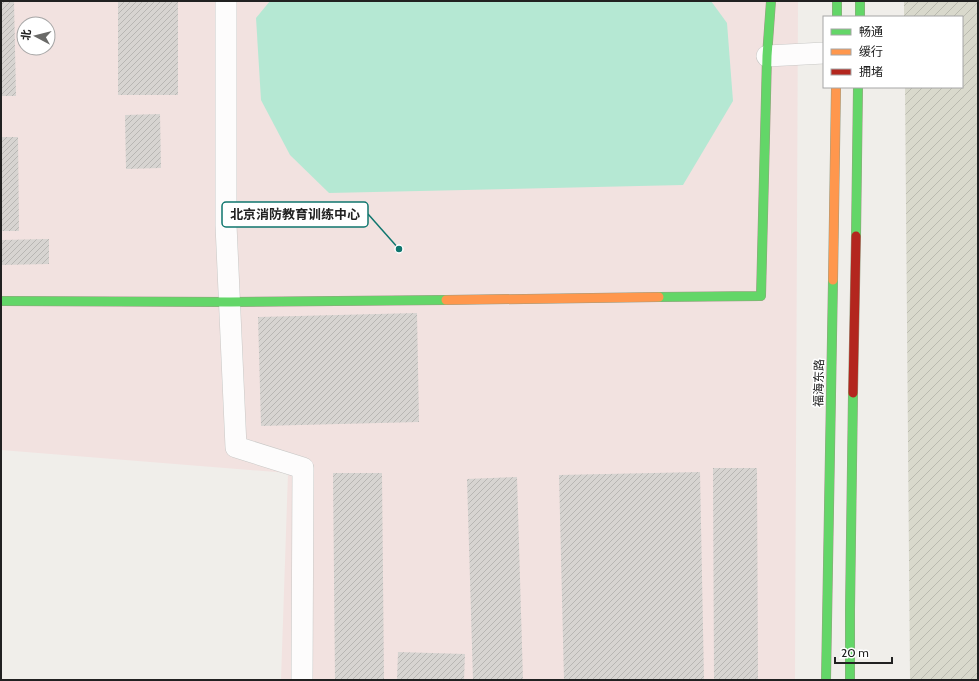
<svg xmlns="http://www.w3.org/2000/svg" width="979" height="681" viewBox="0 0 979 681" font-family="Cabin,'Noto Sans SC',sans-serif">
	<defs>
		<pattern id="construction-furrows" width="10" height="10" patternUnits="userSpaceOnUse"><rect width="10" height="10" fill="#d9d9cc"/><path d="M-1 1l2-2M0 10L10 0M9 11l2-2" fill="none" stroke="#babaaf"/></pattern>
		<pattern id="building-hatch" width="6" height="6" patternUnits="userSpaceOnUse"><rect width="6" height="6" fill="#d7d4d1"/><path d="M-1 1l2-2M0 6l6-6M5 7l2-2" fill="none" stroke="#b8b6b3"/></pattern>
	</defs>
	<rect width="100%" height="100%" fill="#f0eeea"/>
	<path fill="#f2e2e0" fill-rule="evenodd" d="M1,1H798L795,680H281L288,473L1,450ZM24,24H48V48H24Z"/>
	<polygon fill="url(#construction-furrows)" points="904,1 978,1 978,680 910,680 905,87 962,87 962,17 904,17"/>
	<polygon fill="#b5e8d3" points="270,1 711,1 727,23 733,101 683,185 329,193 290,155 261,100 256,18"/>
	<g fill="url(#building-hatch)">
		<polygon points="1,1 14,1 16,96 1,96"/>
		<rect x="118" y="1" width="60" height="94"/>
		<polygon points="160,114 161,168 126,169 125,115"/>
		<polygon points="1,137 18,137 19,231 1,231"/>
		<polygon points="49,239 49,264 1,265 1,240"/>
		<polygon points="417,313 419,422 261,426 258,317"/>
		<polygon points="713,468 757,468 758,680 714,680"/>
		<polygon points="700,472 704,680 564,680 559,475"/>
		<polygon points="333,473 382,473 384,680 335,680"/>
		<polygon points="517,477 523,680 473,680 467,479"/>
		<polygon points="398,652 465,654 464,680 397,680"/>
	</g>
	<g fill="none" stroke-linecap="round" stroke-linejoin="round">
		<g stroke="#c8c8c6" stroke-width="22">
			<g id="street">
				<polyline points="226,1 226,225 236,447 303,468 302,680"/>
				<polyline points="767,56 824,53"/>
			</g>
		</g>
		<g stroke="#999b80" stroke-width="10">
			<g id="fast">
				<polyline points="837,1 837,17"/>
				<polyline points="860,1 860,17"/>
				<polyline points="856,236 858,87"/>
				<polyline points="659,297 761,296 767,56 771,1"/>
				<polyline points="1,301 230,302 446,300"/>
				<polyline points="826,680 833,280"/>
				<polyline points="850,680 850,610 853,393"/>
			</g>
		</g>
		<g stroke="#999b80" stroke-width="10">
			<g id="slow">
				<polyline points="833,280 836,87"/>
				<polyline points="446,300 659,297"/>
			</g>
		</g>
		<g stroke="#999b80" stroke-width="10">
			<polyline id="jam" points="853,393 856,236"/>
		</g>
		<use href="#street" stroke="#fdfcfc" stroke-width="21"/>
		<use href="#fast" stroke="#63d668" stroke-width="9"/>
		<use href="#slow" stroke="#ff974d" stroke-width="9"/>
		<use href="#jam" stroke="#b3261e" stroke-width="9"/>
	</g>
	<g text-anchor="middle" stroke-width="3" stroke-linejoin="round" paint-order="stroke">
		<g font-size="12" fill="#212121" stroke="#fff">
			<text transform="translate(819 383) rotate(-89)" y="4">福海东路</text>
		</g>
	</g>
	<path fill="none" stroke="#0f766e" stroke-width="1.5" d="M399 249L368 214"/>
	<circle fill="#0f766e" stroke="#fff" stroke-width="1.5" cx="399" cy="249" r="4"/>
	<rect fill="#fff" stroke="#0f766e" stroke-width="1.5" x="222" y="202" width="146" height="25" rx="4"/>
	<g font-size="13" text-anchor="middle" font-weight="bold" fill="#212121">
		<text x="295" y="219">北京消防教育训练中心</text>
	</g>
	<rect width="979" height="681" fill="none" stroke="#212121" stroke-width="4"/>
	<rect x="823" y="16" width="140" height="72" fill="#ffffff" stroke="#a6a6a6"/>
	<rect x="831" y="29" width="20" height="6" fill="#63d668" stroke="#a6a6a6"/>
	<text x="859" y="36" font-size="12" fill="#212121">畅通</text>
	<rect x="831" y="49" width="20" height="6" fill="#ff974d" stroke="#a6a6a6"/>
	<text x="859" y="56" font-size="12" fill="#212121">缓行</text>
	<rect x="831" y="69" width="20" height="6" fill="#b3261e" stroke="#a6a6a6"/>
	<text x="859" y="76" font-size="12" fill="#212121">拥堵</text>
	<g transform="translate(36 36) rotate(277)"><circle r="19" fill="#ffffff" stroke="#a6a6a6"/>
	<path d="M0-3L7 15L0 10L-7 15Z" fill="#696967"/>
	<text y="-6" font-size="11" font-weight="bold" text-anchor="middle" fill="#212121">北</text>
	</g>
	<path d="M835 657v6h57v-6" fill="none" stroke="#212121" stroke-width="2"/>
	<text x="841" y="657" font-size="12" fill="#212121" stroke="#ffffff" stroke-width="3" paint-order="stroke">20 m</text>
</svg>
